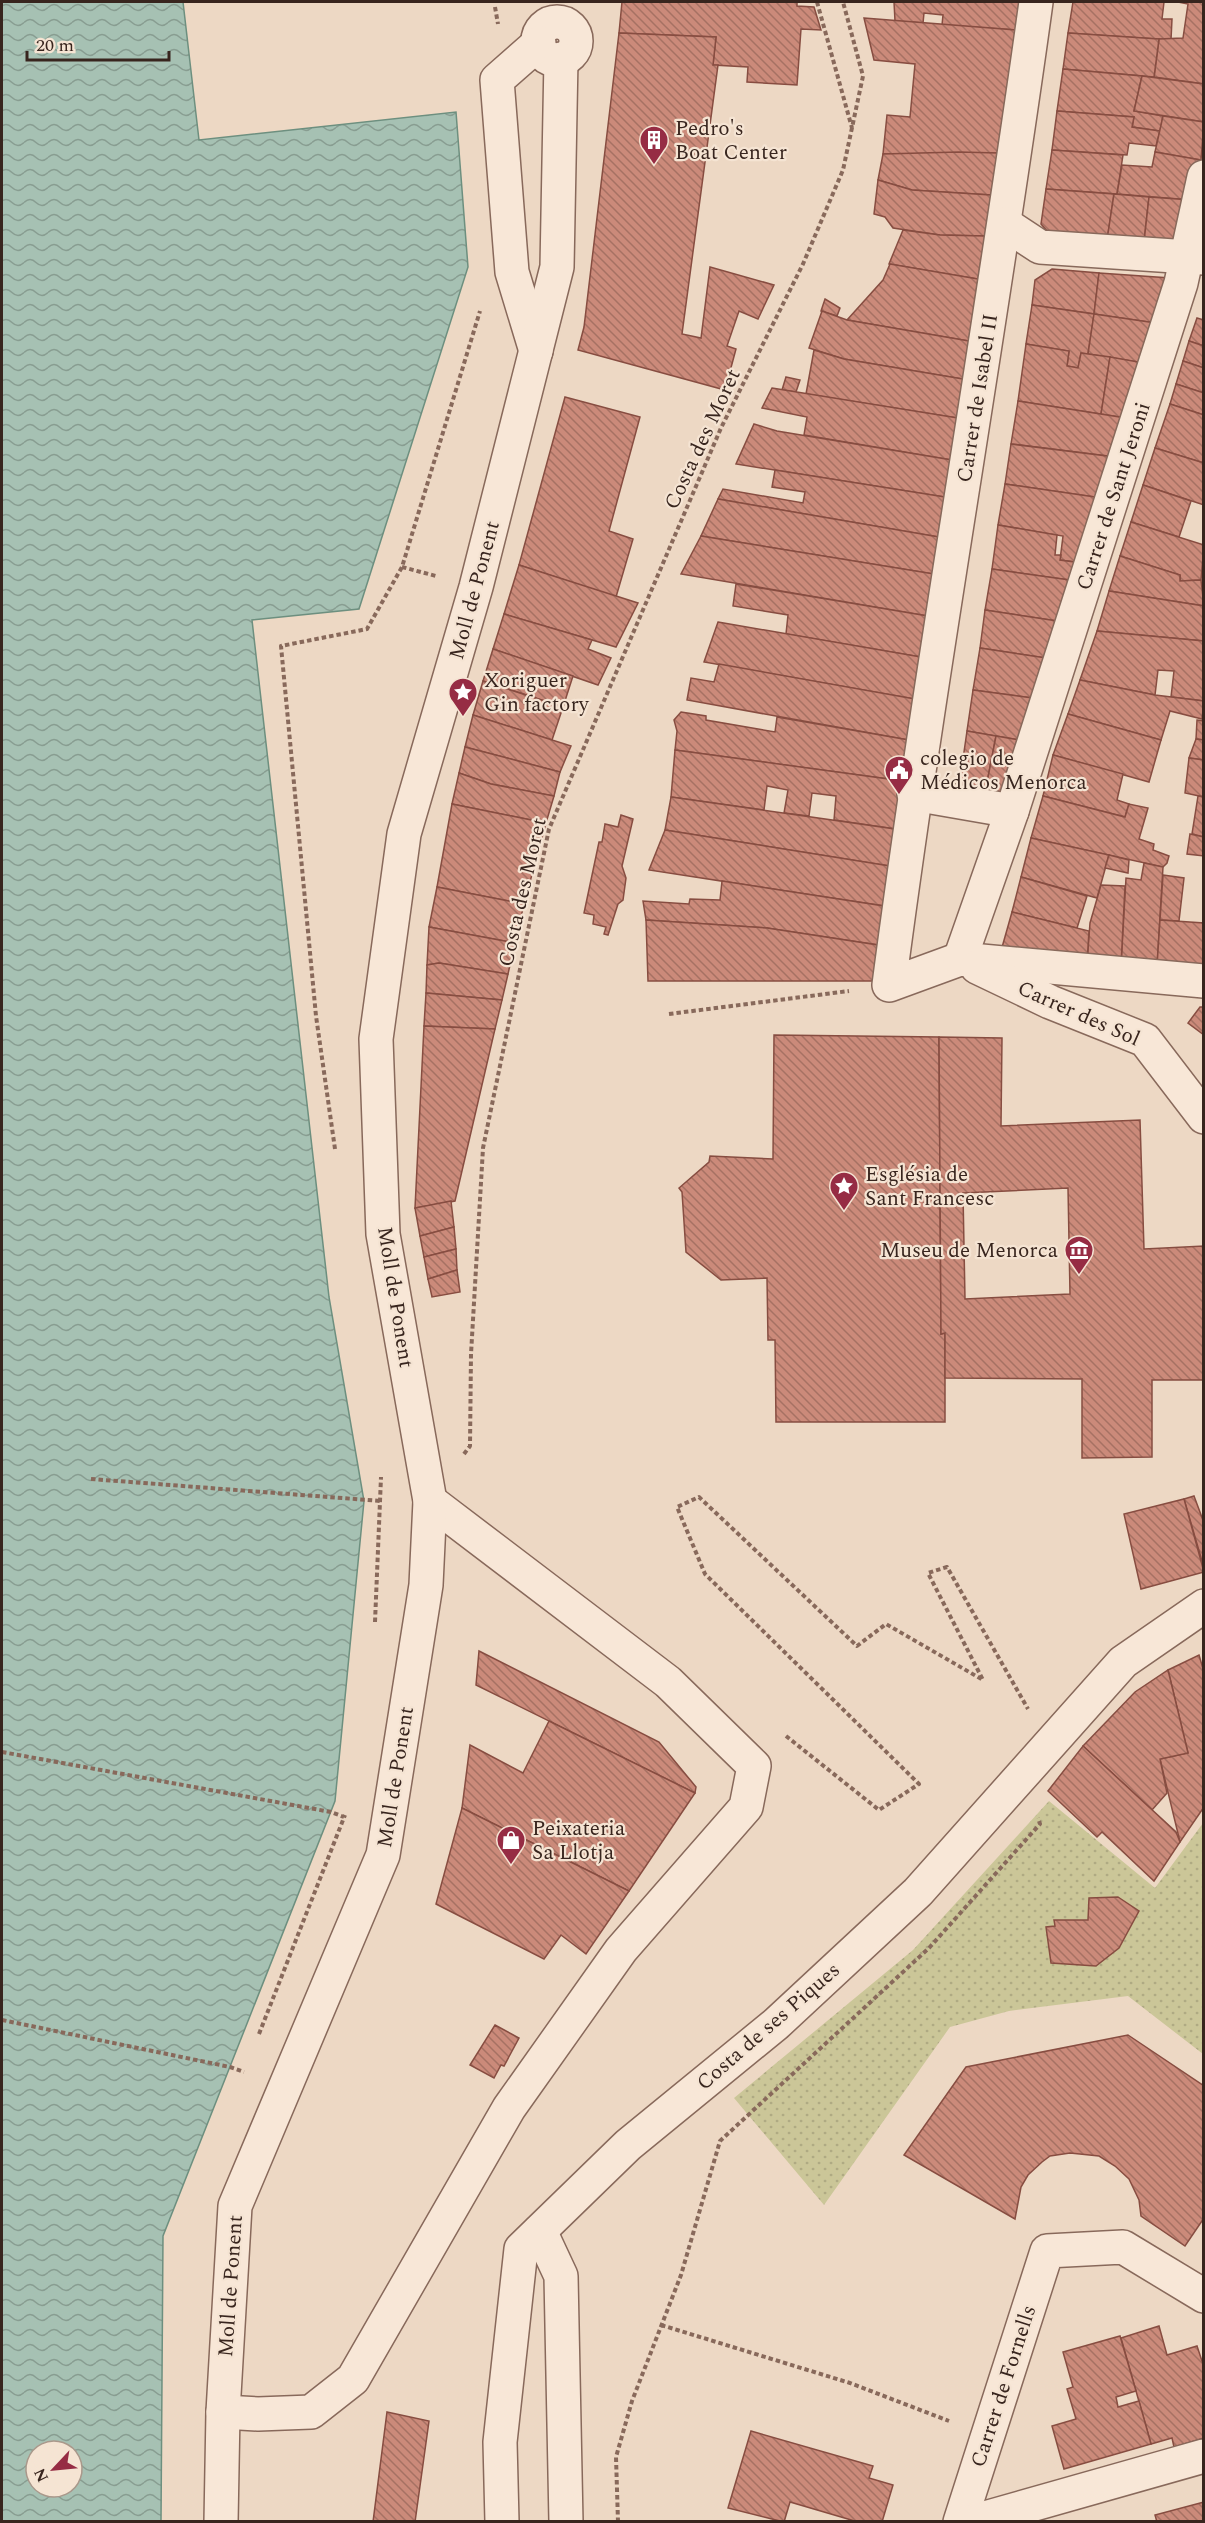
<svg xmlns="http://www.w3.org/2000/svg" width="1205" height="2523" viewBox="0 0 1205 2523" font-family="Spectral,serif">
	<defs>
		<pattern id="grass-dots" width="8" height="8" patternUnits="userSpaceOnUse" patternTransform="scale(1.5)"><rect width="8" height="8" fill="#cbc698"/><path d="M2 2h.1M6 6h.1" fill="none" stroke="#afaa83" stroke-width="1.8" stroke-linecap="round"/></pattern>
		<pattern id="water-waves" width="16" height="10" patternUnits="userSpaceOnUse" patternTransform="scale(1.5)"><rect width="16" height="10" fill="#a6c1b3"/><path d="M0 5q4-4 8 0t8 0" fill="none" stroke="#889d91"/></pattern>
		<pattern id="building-back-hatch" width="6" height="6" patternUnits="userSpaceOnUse" patternTransform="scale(1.5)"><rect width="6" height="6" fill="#cb8a7a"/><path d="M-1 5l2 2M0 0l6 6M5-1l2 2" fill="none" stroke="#a67163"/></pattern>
	</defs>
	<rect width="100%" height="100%" fill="#edd8c4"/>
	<polygon fill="url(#grass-dots)" points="1049,1801 1155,1888 1203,1823 1203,2054 1128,1996 1009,2011 950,2027 824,2205 734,2098 913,1950"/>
	<path fill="url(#water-waves)" stroke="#6d8f7f" stroke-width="1.5" fill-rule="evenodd" d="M2,2H183L199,140L456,112L468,267L359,609L252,620L329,1297L364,1501L335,1801L163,2236L161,2521H2ZM36,2451H72V2487H36Z"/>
	<g fill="url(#building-back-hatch)" stroke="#874d41" stroke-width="1.5" fill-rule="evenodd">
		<polygon points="622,2 797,2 797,6 814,7 821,30 801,29 797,85 747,82 748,67 713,65 716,37 619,33"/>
		<polygon points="894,2 1020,2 1016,30 942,25 943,15 924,13 923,23 895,21"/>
		<polygon points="1073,2 1164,2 1162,19 1172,19 1171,40 1068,33"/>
		<polygon points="1178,2 1204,2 1204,84 1154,77 1159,39 1183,38 1188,4"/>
		<polygon points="864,18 1016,30 998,153 883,154 887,115 910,117 915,64 874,60"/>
		<polygon points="619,33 716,37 713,65 718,65 682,334 701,338 710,267 774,285 758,319 739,311 727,346 736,349 725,390 578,350 584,327"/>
		<polygon points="1068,33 1159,39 1154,77 1063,69"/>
		<polygon points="1063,69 1142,76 1134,111 1163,116 1160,131 1132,127 1134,117 1057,111"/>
		<polygon points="1142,76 1204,84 1204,122 1134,111"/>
		<polygon points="1057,111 1134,117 1132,127 1160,131 1156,146 1129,143 1127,155 1052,150"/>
		<polygon points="1163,116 1204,122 1201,160 1155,152"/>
		<polygon points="1052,150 1123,155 1117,194 1046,189"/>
		<polygon points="959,152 998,153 991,195 912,190 878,180 883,154"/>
		<polygon points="1155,152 1201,160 1191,200 1117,194 1122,165 1152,167"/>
		<polygon points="878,180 912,190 991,195 985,236 940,235 893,228 885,217 874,214"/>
		<polygon points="1046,189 1114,194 1107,240 1054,239 1041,224"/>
		<polygon points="1114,194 1149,197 1144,242 1107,240"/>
		<polygon points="1149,197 1191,200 1180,243 1144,242"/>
		<polygon points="903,230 940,235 985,236 978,279 889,264"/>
		<polygon points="890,264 978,279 969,341 847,320 883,280"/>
		<polygon points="1052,269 1099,273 1094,314 1032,305 1035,280"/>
		<polygon points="1099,273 1170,278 1156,323 1094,314"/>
		<polygon points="825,299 840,308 837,316 821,311"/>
		<polygon points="1032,305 1094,314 1088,354 1081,353 1078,368 1067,366 1069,351 1026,344"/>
		<polygon points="822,311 847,320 969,341 963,379 844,359 809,348"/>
		<polygon points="1094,314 1156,323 1144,363 1088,354"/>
		<polygon points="1197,318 1204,320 1204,346 1189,341"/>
		<polygon points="1189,341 1204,346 1204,368 1183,361"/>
		<polygon points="1026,344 1069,351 1067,366 1078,368 1081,353 1110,357 1101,414 1018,401"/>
		<polygon points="814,350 844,359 963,379 958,418 806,394"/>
		<polygon points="1110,357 1144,363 1126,418 1101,414"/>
		<polygon points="1183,361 1204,368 1204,393 1176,384"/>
		<polygon points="786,377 800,380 796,392 782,390"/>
		<polygon points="1176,384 1204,393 1204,415 1170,404"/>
		<polygon points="772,388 958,418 952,460 804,435 807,417 762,408"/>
		<polygon points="565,397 640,417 609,531 633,539 616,597 519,565"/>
		<polygon points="1018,401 1126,418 1115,457 1011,444"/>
		<polygon points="1170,404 1204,415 1204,463 1155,448"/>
		<polygon points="754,424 777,431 952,460 945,497 736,464"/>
		<polygon points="1011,444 1115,457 1102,498 1005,484"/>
		<polygon points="1155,448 1204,463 1204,505 1143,485"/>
		<polygon points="775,470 945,497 939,537 718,499 723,489 803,503 805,492 772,487"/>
		<polygon points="1005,484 1102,498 1082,563 1060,560 1063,536 998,525"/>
		<polygon points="1143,485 1191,501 1179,537 1131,522"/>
		<polygon points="718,499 939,537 934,574 701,536"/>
		<polygon points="1131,522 1204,545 1201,580 1180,581 1180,575 1120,556"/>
		<polygon points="998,525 1057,535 1055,555 1061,555 1060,560 1082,563 1077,581 992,569"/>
		<polygon points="701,536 934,574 928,616 681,574"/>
		<polygon points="1120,556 1180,575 1180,581 1201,580 1204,606 1109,591"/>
		<polygon points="519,565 638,603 616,647 504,614"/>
		<polygon points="992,569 1077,581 1064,622 985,610"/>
		<polygon points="736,584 928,616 921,657 786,634 788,615 733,606"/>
		<polygon points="1109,591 1204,606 1204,641 1097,631"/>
		<polygon points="985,610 1064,622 1053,659 980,648"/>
		<polygon points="504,614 592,640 588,649 611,658 598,685 493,649"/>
		<polygon points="718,622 921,657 915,699 704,662"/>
		<polygon points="1097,631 1204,641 1204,701 1171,697 1174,671 1158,670 1155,695 1080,680"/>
		<polygon points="980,648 1053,659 1040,699 973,690"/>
		<polygon points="493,649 573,676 563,707 483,681"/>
		<polygon points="719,664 915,699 909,740 687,700 691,678 714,682"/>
		<polygon points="1080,680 1155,695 1204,701 1202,719 1170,711 1161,740 1068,714"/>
		<polygon points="483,681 563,707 552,740 473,715"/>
		<polygon points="973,690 1040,699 1026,741 967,731"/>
		<polygon points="681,712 706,716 706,720 775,732 777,717 909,740 903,781 675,750 677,731 674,720"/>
		<polygon points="1068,714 1161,740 1149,782 1053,755"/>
		<polygon points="473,715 571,746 560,772 465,747"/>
		<polygon points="1197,720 1204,721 1203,740 1196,739"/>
		<polygon points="967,731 996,736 984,798 958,794"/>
		<polygon points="996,736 1026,741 1008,801 984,798"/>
		<polygon points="1196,739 1204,740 1204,760 1189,758"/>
		<polygon points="465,747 560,772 554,796 491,784 459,773"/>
		<polygon points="675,750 903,781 895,829 834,820 836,796 812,793 809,816 784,813 788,790 767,786 764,810 671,797"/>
		<polygon points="1053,755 1123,774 1117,800 1129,804 1125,817 1043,796"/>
		<polygon points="1189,758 1204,760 1204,797 1185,793"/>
		<polygon points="459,773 491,784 554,796 546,823 452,804"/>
		<polygon points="1043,796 1125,817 1129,804 1148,808 1139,839 1154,844 1153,850 1169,856 1167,863 1163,867 1031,838"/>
		<polygon points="1198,796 1204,797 1204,837 1192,834"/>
		<polygon points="671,797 895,829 890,866 665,830"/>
		<polygon points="452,804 546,823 524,904 437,887"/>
		<polygon points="621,815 633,819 622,866 626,878 623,900 618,904 608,935 604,934 606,927 593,924 594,915 584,913 599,842 602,842 605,824 618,827"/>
		<polygon points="665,830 890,866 884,906 649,870"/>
		<polygon points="1190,834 1204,837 1204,856 1187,854"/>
		<polygon points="1031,838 1109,855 1097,898 1021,877"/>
		<polygon points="1109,855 1129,860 1128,873 1105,868"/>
		<polygon points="1144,863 1163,867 1157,966 1121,965 1126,878 1141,880"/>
		<polygon points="1163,875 1184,878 1179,921 1160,920"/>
		<polygon points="1021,877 1087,896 1077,928 1012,912"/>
		<polygon points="722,881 884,906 878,945 767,928 646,920 643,901 689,904 690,899 720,900"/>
		<polygon points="1101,885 1125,886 1121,965 1087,963 1090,923"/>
		<polygon points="437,887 524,904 515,943 429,927"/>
		<polygon points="1012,912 1089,931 1087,963 1001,951"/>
		<polygon points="646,920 767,928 878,945 873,981 648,981"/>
		<polygon points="1160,920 1204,923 1204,967 1157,966"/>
		<polygon points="429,927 515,943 508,974 439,963 427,965"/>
		<polygon points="439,963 508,974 502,1000 426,993 427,965"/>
		<polygon points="426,993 502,1000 495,1029 424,1026"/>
		<polygon points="1200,1007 1204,1007 1204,1035 1188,1023"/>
		<polygon points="424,1026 495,1029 455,1201 415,1208"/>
		<polygon points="774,1035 939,1037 941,1334 945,1333 945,1422 776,1422 775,1340 768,1340 767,1278 721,1280 686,1252 682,1192 679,1188 709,1162 710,1156 773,1159"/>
		<path d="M939,1037L1002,1038L1001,1126L1140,1120L1144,1249L1204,1246V1380H1152V1457L1082,1458V1379L945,1378V1333L941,1334ZM1068,1188L1070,1294L965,1299L963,1193Z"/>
		<polygon points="451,1201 454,1227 420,1236 415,1208"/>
		<polygon points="454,1227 456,1249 424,1257 420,1236"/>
		<polygon points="456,1249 457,1270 428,1279 424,1257"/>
		<polygon points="457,1270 460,1292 432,1297 428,1279"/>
		<polygon points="1194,1496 1204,1523 1204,1568 1184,1499"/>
		<polygon points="1184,1499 1204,1572 1141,1589 1124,1514"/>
		<polygon points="479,1651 659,1742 696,1787 695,1793 476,1685"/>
		<polygon points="1199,1655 1204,1672 1204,1807 1180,1842 1160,1759 1188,1753 1168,1670"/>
		<polygon points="1168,1670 1188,1753 1160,1759 1167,1793 1152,1810 1083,1746 1135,1692"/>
		<polygon points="549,1721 695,1793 629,1891 462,1808 470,1745 523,1773"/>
		<polygon points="1083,1746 1176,1832 1180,1842 1154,1881 1102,1832 1097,1837 1048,1791"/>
		<polygon points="462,1808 629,1891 586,1954 561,1935 544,1959 436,1904"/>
		<polygon points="1118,1897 1139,1911 1119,1948 1096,1966 1051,1963 1046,1927 1055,1926 1054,1920 1088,1920 1089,1898"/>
		<polygon points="495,2025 519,2038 504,2066 501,2065 494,2078 470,2065"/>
		<polygon points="1128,2035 1204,2086 1204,2218 1185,2246 1141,2216 1139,2200 1129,2179 1115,2166 1099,2156 1070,2153 1050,2156 1042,2162 1028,2175 1021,2187 1015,2219 904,2155 966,2067"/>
		<polygon points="1159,2326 1167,2355 1197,2346 1204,2367 1204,2438 1174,2447 1172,2438 1151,2444 1121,2338"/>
		<polygon points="1120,2336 1136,2391 1116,2397 1118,2407 1139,2401 1151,2444 1064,2469 1052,2426 1076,2419 1067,2389 1073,2387 1063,2352"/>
		<polygon points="387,2412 429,2421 415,2522 373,2522"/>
		<polygon points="751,2431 873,2466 869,2478 893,2485 882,2522 858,2522 790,2502 784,2522 728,2508"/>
		<polygon points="1204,2502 1204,2522 1157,2522 1155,2515"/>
	</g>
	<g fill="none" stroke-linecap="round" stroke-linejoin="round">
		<g stroke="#88695b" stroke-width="36">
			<g id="minor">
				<path d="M1036,2C991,330 932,657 889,985L960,959L1204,981"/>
				<circle cx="557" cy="41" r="19"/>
				<polyline points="1005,224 1040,247 1204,258"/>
				<polyline points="536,351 512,272 497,80 539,43"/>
				<polyline points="914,794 1012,811"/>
				<polyline points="960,959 1012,811 1181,283 1204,177"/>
				<polyline points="977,967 1050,1002 1145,1040 1204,1117"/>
				<polyline points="540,2231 561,2276 566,2522"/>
				<polyline points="223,2412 258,2414 311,2412 353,2379 509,2108 621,1950 746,1807 754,1766 668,1682 430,1501"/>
				<polyline points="221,2522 223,2412 235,2206 383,1855 426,1585 430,1501 383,1234 376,1039 404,834 476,587 557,267 561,59"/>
				<polyline points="502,2522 500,2442 521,2249 628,2145 776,2024 918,1892 1123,1662 1204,1606"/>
				<polyline points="960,2522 1047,2251 1123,2247 1204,2296"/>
				<polyline points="971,2522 1204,2456"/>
			</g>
		</g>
		<g stroke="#88695b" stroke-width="4" stroke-dasharray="4.5 3" stroke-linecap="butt">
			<polyline points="817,2 852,128"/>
			<polyline points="495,7 498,24"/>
			<polyline points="402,567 436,576"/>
			<polyline points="669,1014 849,991"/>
			<polyline points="335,1149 316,1016 281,646 367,629 402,567 480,311"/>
			<polyline points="464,1454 470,1446 471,1354 483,1148 549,829 721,428 803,264 843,170 863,76 843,2"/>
			<polyline points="91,1479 381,1501"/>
			<polyline points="375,1622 381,1477"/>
			<polyline points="786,1736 879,1810 919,1784 705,1574 677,1507 699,1497 857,1646 886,1624 983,1680 928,1573 947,1567 1028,1709"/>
			<polyline points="2,1752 331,1812 344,1817"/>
			<polyline points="2,2020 230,2067 244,2072"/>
			<polyline points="259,2034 345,1815"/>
			<polyline points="661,2325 850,2383 949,2421"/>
			<polyline points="618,2522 616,2457 632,2401 681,2275 720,2141 929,1948 1040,1824 1038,1818"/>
		</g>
		<use href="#minor" stroke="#f8e7d7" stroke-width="33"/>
	</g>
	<defs>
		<g id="building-pin" transform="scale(1.5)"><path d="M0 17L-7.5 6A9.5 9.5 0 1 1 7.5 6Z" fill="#962c44" stroke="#f5e4d3"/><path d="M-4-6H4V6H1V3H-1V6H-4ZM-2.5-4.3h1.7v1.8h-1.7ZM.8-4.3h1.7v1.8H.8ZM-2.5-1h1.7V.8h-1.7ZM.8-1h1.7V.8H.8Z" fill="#fff"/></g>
		<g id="sight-pin" transform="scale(1.5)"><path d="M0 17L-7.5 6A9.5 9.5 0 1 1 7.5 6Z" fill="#962c44" stroke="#f5e4d3"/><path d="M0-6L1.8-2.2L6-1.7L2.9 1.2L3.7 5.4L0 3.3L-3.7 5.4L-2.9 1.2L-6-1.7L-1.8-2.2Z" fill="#fff"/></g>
		<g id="civic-pin" transform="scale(1.5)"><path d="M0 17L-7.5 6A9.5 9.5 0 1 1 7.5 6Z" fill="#962c44" stroke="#f5e4d3"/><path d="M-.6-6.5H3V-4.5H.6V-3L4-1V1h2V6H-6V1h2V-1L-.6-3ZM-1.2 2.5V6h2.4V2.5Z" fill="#fff"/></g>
		<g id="museum-pin" transform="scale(1.5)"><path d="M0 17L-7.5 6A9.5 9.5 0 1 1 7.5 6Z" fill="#962c44" stroke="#f5e4d3"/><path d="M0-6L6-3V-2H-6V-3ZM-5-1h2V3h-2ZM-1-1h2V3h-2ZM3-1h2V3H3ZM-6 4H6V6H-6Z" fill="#fff"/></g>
		<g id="shop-pin" transform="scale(1.5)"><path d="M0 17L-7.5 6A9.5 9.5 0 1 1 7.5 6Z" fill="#962c44" stroke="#f5e4d3"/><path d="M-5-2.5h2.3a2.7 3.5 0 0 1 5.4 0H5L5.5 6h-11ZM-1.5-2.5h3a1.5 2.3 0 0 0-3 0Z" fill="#fff"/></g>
	</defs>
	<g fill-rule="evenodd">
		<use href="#building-pin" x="654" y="140"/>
		<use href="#sight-pin" x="463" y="692"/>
		<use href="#civic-pin" x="899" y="770"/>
		<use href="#sight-pin" x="844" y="1186"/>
		<use href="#museum-pin" x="1079" y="1250"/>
		<use href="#shop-pin" x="511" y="1840"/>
	</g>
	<g text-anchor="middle" stroke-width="4.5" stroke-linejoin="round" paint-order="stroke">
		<g font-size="21" fill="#38251e" stroke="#f5e4d3" text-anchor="start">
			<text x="675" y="135">Pedro's<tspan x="675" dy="24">Boat Center</tspan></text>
			<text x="484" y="687">Xoriguer<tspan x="484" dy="24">Gin factory</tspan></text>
			<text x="920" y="765">colegio de<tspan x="920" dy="24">Médicos Menorca</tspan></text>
			<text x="865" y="1181">Església de<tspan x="865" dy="24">Sant Francesc</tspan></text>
			<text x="1058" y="1257" text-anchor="end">Museu de Menorca</text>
			<text x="532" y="1835">Peixateria<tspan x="532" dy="24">Sa Llotja</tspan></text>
		</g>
		<g font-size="21" fill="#38251e" stroke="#f5e4d3">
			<text transform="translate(977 398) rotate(-81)" y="7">Carrer de Isabel II</text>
			<text transform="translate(702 439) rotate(-65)" y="7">Costa des Moret</text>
			<text transform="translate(1113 496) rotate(-72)" y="7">Carrer de Sant Jeroni</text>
			<text transform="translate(474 590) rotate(-75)" y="7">Moll de Ponent</text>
			<text transform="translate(522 892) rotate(-77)" y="7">Costa des Moret</text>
			<text transform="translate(1079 1013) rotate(24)" y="7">Carrer des Sol</text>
			<text transform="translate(396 1297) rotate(81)" y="7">Moll de Ponent</text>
			<text transform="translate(395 1777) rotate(-81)" y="7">Moll de Ponent</text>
			<text transform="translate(768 2026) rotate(-41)" y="7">Costa de ses Piques</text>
			<text transform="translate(230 2286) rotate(-86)" y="7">Moll de Ponent</text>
			<text transform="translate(1003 2386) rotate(-72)" y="7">Carrer de Fornells</text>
		</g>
	</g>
	<rect width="1205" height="2523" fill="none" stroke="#38251e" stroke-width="6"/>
	<g transform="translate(54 2469) rotate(244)"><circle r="28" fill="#f5e4d3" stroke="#a9988b" stroke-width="1.5"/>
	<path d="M0-4.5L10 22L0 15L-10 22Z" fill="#962c44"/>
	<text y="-9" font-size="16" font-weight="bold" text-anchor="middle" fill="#38251e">N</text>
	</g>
	<path d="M27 51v9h142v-9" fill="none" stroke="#38251e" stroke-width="3"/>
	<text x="36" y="51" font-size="18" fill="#38251e" stroke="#f5e4d3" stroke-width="4.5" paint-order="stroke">20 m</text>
</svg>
